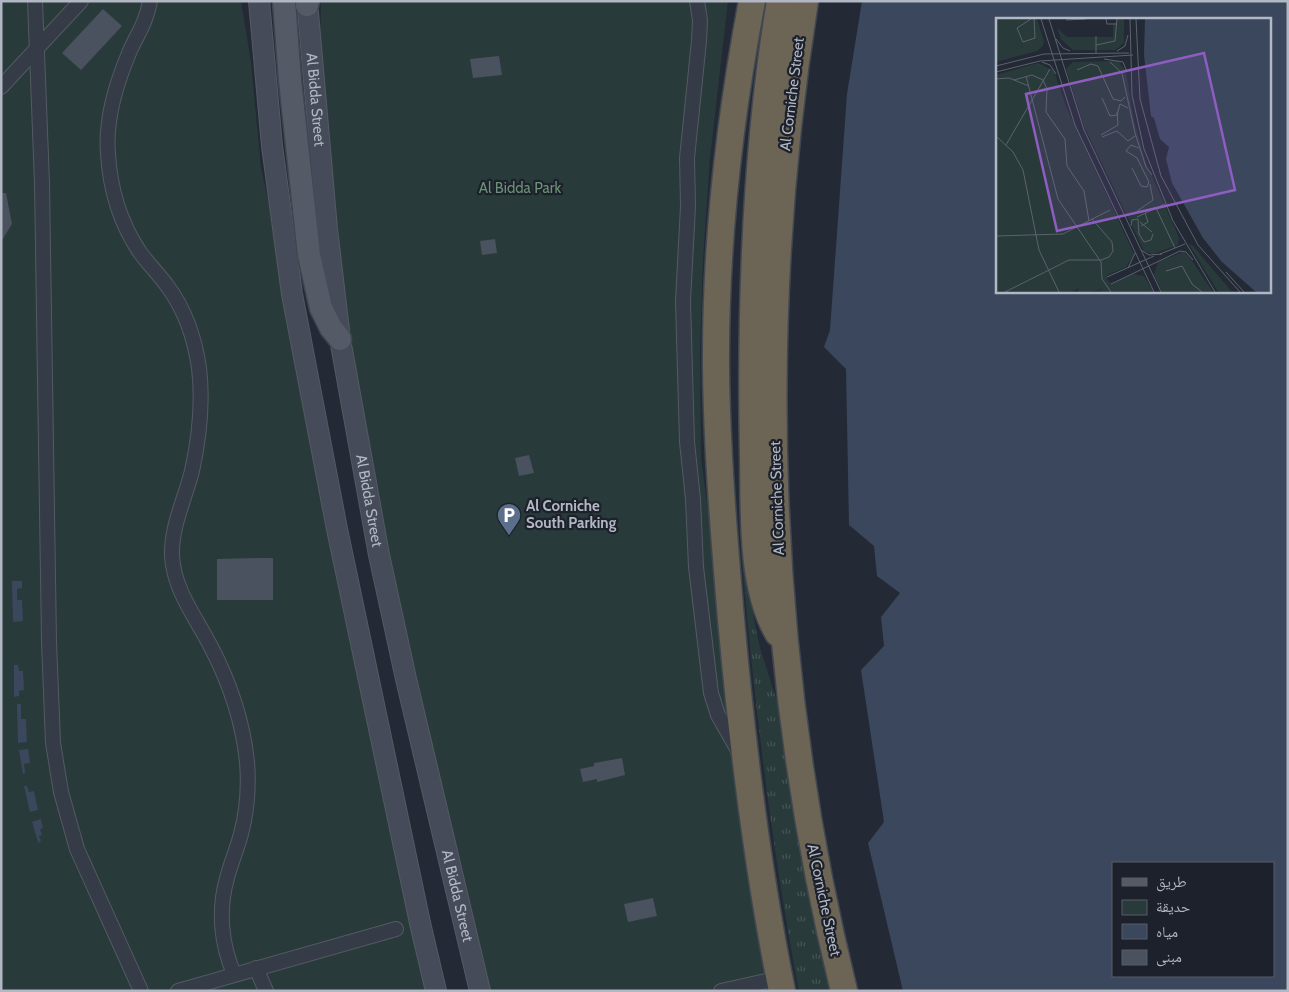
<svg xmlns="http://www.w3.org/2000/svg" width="1289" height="992" viewBox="0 0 1289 992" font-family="Cabin,'Noto Naskh Arabic',sans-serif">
	<defs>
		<pattern id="grass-tufts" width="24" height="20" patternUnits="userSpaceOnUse" patternTransform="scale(1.25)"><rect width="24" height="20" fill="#293a3b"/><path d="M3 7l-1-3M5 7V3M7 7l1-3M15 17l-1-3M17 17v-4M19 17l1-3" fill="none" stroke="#465456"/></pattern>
	</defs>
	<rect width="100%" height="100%" fill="#232a36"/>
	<path fill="url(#grass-tufts)" d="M741,551L747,556L751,602L755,625L760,648L779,708L797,828L817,932L831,991H799C771,845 754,699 741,551Z"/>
	<g fill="#293a3b">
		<polygon points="1,1 241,1 251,62 261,168 268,199 280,278 324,519 425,991 1,991"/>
		<polygon points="321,1 728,1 710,158 703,259 700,351 701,457 711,534 722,661 743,839 769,991 491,991 414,669 391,563 361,401 347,312 336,214 320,48"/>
	</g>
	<g fill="#3a475d" fill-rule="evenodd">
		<path d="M862,1H1288V991H903L868,843L884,822L861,670L884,646L881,617L900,593L877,576L874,546L849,525L846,369L824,347L830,330L847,94ZM998,19H1270V291H998ZM1113,863H1273V976H1113Z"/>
		<polygon points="12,581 22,581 22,588 17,589 17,600 22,600 23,621 13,622"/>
		<polygon points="14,665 18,665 19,671 23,671 24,690 19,691 19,696 14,697"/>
		<polygon points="17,704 21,704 21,719 26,719 27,742 18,743"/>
		<polygon points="28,749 30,763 24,764 25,773 23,774 19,750"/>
		<polygon points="24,786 27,786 29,792 34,791 38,810 30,812"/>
		<polygon points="41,819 43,828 40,829 42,835 39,836 41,841 39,842 39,845 32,822"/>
	</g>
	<g fill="#4a515f">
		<polygon points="103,9 122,26 81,70 62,53"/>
		<polygon points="499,56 502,75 473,78 470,59"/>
		<polygon points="1,193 6,193 12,224 1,242"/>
		<polygon points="495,239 497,253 482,255 480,241"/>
		<polygon points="529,455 534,473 519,476 515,458"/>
		<polygon points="260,558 273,558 273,600 217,600 217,559"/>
		<polygon points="622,758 625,775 597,782 597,779 583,782 580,769 594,766 594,763"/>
		<polygon points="653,898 657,916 628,922 624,904"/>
	</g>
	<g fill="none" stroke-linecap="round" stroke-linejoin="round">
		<g stroke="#545a64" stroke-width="16">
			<g id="street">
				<polyline points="35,1 42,183 49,642 53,743 61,792 77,849 141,991"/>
				<path d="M150,1C146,24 137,34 129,53C116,84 105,120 108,154C110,188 120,222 139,251C148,264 159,274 168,287C185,310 195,340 199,368C203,401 199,439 192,471C185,499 171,526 172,556C174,590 195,616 210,645C229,681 243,722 247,762C249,786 247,811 241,834C237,849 231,863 227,878C218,910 221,944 234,974"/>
				<polyline points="697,1 700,20 699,41 687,158 688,206 683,301 687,442 693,499 696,567 711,693 718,715 739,752"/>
				<polyline points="1,87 81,1"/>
				<polyline points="256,968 266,991"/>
				<polyline points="178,991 396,929"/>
				<polyline points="721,991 780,978"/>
			</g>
		</g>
		<g stroke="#545a64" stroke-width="22">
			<g id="secondary">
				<polyline points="259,1 272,146 292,294 337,529 420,923 436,991"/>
				<path id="s1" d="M307,1L327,229L340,339L379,555L406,679L480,991"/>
			</g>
		</g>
		<g stroke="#404550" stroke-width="25">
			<g id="primary">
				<polyline points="284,1 290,80 309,255 321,308 331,328 340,339"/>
				<polyline points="307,5 308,1"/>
			</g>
		</g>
		<g stroke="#414751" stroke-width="29">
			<g id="highway">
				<path d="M752,1C729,122 715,246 716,369C717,452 724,536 731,619C742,743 757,868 782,991"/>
				<path d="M805,1C753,325 765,672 844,991"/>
				<path d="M778,633C750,586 754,508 753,455C750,304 755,150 780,1"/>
			</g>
		</g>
		<use href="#street" stroke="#363c47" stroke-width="14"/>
		<use href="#secondary" stroke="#454b59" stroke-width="20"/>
		<use href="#primary" stroke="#545b67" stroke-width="22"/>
		<use href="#highway" stroke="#6c6454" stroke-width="26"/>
	</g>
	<defs>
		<g id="parking-pin" transform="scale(1.25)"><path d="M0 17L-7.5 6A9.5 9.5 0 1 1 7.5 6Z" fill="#5c6f8a" stroke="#1c212b"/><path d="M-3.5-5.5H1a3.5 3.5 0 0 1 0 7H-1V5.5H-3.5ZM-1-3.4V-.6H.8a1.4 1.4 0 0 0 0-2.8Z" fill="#fff"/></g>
	</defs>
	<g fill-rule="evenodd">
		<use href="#parking-pin" x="509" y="515"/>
	</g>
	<g text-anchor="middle" stroke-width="4.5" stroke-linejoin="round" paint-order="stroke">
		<g font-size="15" fill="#b1b7c3" stroke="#1c212b">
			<text transform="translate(792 94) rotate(-83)" y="5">Al Corniche Street</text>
			<text dy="5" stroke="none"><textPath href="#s1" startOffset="99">Al Bidda Street</textPath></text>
			<text transform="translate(777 498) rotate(-92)" y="5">Al Corniche Street</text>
			<text dy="5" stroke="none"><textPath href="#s1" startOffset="504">Al Bidda Street</textPath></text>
			<text dy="5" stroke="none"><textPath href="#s1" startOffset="909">Al Bidda Street</textPath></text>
			<text transform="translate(824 900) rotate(78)" y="5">Al Corniche Street</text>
		</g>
		<g font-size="15" fill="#6b9176" stroke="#1c212b">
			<text x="520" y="193">Al Bidda Park</text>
		</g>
		<g font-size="15" font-weight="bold" fill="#b1b7c3" stroke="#1c212b" text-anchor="start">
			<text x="526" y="511">Al Corniche<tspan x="526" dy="17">South Parking</tspan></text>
		</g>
	</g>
	<g transform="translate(996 18)">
		<rect width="275" height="275" fill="#232a36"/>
		<path d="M193,226L196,227L236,274H222Z" fill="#293a3b"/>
		<path d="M0,1H41L48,23L47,28L41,33L0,44ZM122,43L130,53L138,102L150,144L183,220L182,227L157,236L148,233L88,108L70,51L77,44ZM42,45L58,53L71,91L138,236L130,249L111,257V262L116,266L137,256L148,258L157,274H101L108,270L97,274H81L83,270L76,274H0V57ZM187,234L192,237L217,274H166L158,257L162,244Z" fill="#293a3b"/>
		<path d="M122,1H128V25L119,32H77L65,21L61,9L71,19H117V7Z" fill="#293a3b"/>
		<path d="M149,1H275V274H260L226,244L207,220L176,165L170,141L173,129L164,121L158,100L155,98L148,37Z" fill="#3a475d"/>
		<path fill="none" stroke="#5c626e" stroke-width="1" d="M35,1L21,10L27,24L39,20L38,1M45,1L79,107L158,274M53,1L88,112L165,274M110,1L111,6H121M134,1L136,77L148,131L177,203L219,274M140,1L144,81L165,158L202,227L244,274M70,2L90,1M100,18V35M60,21L67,30L74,33M100,27L119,23L121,1M121,33L129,28L132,17M108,41L127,44L131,54M46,44L54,47L60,56M114,44L126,55L139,115L150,149L156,157M0,48L48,36L133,35M81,52L95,46L102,48L117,81L125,83L129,79M0,54L44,43L137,37M30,58L62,181L105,244L106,261L115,274M0,61L13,60L33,68M18,62L36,57L47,62L51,71L50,94L69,121L71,148L88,173L93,203M106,80L114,98L121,97L124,86L132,90M105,117L122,107L121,94M0,118L17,134L27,152L43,232L63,274M106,119L121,113L132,123L139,118M10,127L54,51M136,150L145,168L151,169L153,164L141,140L130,133L135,127L143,130M160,190L179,230M141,193L157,182L154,166M141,199L169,186M144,204L156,214M135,208L136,202L142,201L143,216L148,224L155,222L157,216M145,208L152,204L149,195M0,218L67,216L114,192M145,232L153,237L166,236M164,236L189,226M132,250L139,235M170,253L186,248L196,266L206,274M230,254L248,274M111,259L158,238M115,266L184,233L190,234L197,242M9,274L73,242H105L113,239L117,233L116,224L96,201"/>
		<path fill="#8e5dc0" fill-opacity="0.15" stroke="#8e5dc0" stroke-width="2.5" d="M208,35L239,172L61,213L30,76Z"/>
		<rect width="275" height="275" fill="none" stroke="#b1b7c3" stroke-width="2.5"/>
	</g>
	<rect width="1289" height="992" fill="none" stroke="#b1b7c3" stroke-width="5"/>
	<rect x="1112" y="862" width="162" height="115" fill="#1c212b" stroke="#585d68"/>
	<rect x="1122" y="878" width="25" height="8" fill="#545b67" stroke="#585d68"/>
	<text x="1156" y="887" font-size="15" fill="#b1b7c3">طريق</text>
	<rect x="1122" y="900" width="25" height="15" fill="#293a3b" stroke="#585d68"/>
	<text x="1156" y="912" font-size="15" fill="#b1b7c3">حديقة</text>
	<rect x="1122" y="924" width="25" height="15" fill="#3a475d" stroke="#585d68"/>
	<text x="1156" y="937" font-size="15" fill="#b1b7c3">مياه</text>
	<rect x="1122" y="950" width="25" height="15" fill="#4a515f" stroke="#585d68"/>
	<text x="1156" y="962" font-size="15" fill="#b1b7c3">مبنى</text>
</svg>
